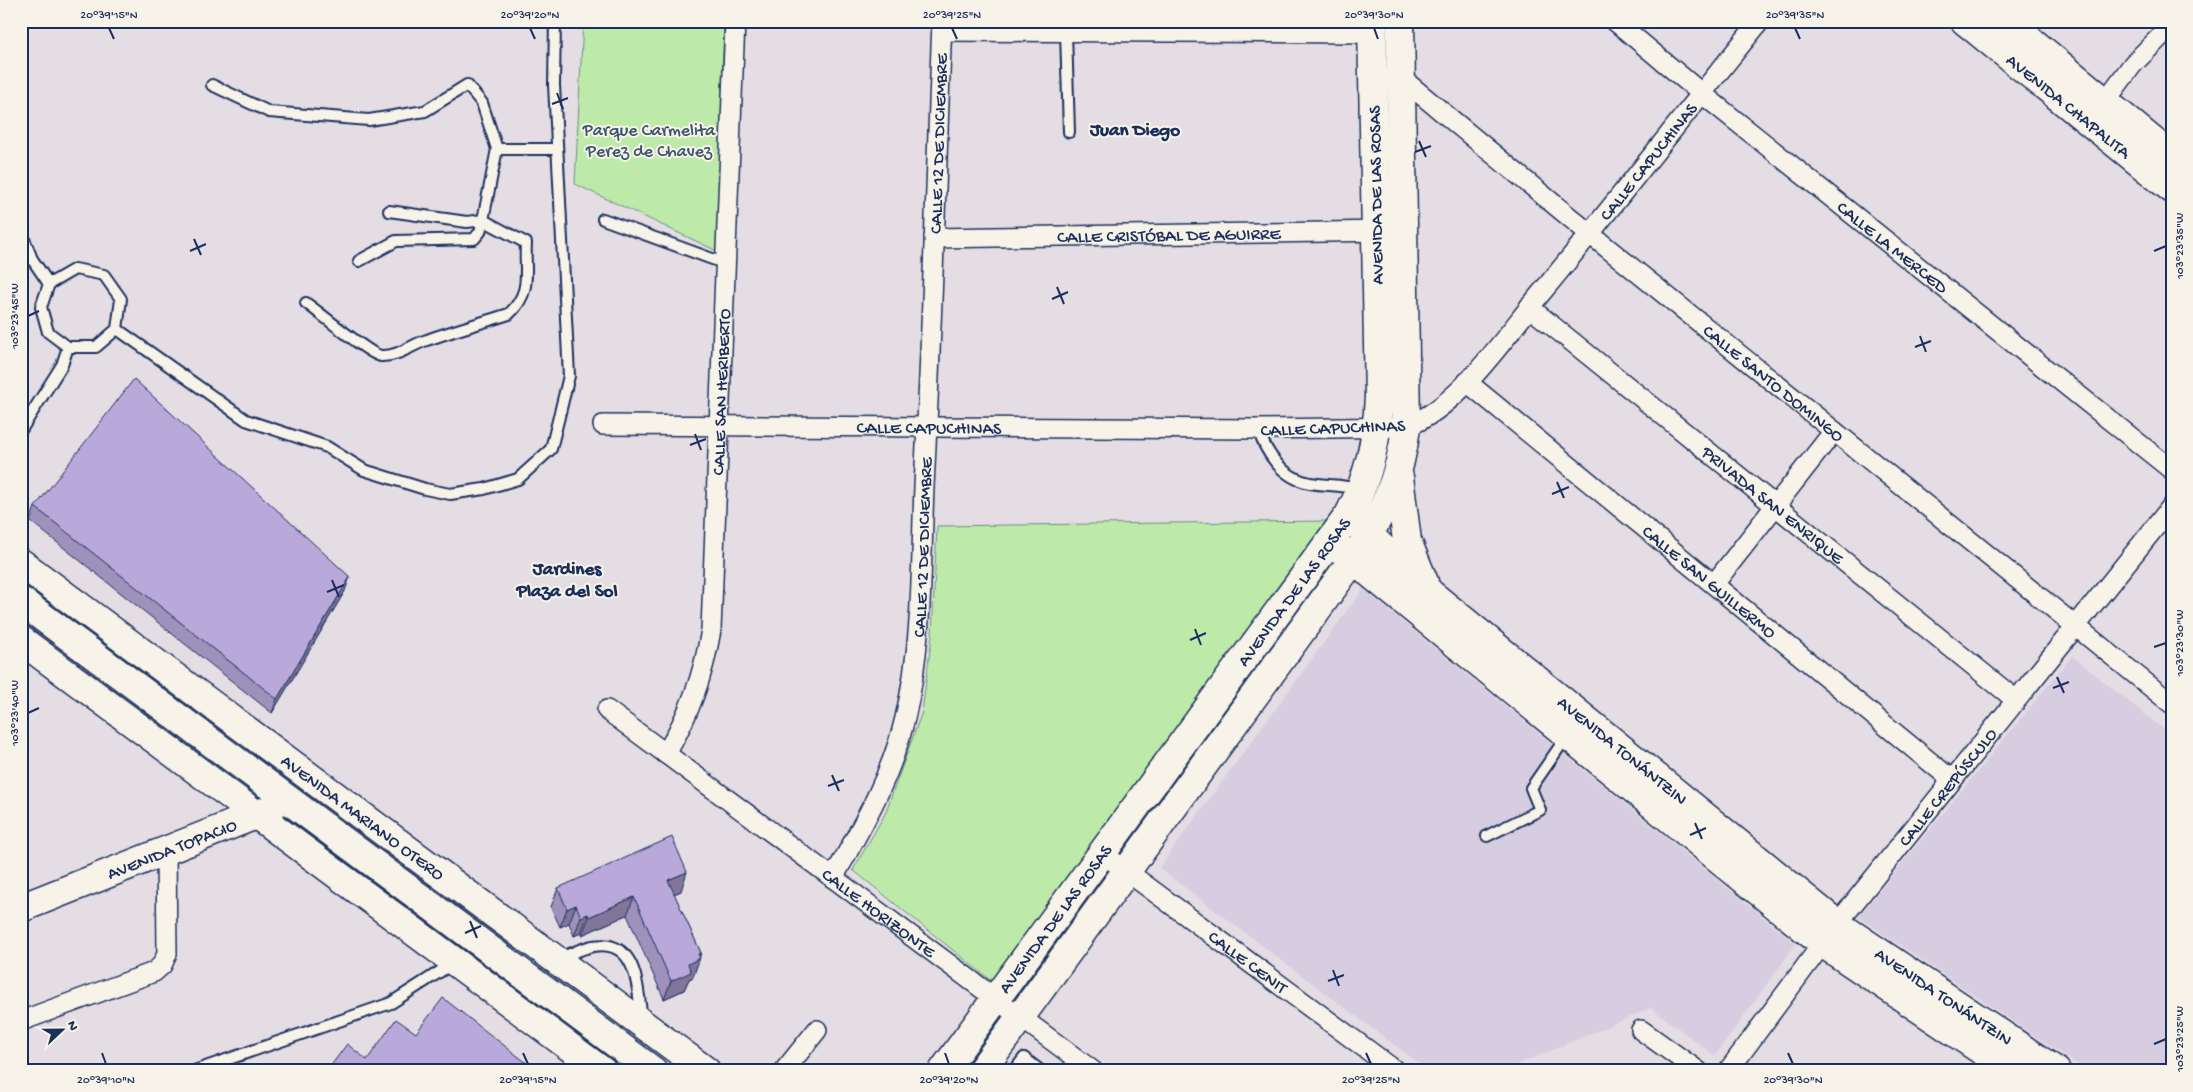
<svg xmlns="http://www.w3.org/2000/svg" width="2193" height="1092" viewBox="0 0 2193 1092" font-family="'Gochi Hand',sans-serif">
	<rect width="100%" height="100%" fill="#e4dde4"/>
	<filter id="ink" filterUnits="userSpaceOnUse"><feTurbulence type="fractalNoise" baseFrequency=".02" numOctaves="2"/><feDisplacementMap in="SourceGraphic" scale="10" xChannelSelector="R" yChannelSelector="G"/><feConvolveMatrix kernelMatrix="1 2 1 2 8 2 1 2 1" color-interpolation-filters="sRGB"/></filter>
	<g filter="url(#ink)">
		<g fill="#d7cde1">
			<polygon points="1363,589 1796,944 1715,1056 1651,1008 1503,1071 1429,1071 1159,868"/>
			<polygon points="2072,656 2172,736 2172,1071 2087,1071 1858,917"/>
		</g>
		<g fill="#bdeaa8" stroke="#6c8c83">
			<polygon points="583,21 724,21 717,251 575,184"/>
			<polygon points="1328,521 994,983 853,870 885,814 922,712 932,635 937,526"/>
		</g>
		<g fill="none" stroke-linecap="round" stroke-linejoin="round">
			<g stroke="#1b2f5e" stroke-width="14">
				<g id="lane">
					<polyline points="1066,32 1069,132"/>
					<polyline points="212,85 269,112 369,120 425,111 467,85 482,103 497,149 557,149"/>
					<polyline points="389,211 467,222 483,220 497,149"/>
					<polyline points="603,219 726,264"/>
					<polyline points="21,231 32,259 49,284"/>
					<polygon points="75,269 104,275 121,299 117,329 96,347 68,347 48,332 41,307 49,284"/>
					<path d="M306,303C319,312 370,355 381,356C396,357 411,346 424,341C452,331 481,323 509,314C533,291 524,272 526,243L483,220L480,232L474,239L396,241L359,261"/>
					<polyline points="117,329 246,420 327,447 364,470 425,489 450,494 484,489 518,479 551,449 569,376 554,85 555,21"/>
					<path d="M1258,429C1266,453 1282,478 1310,483C1327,486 1342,484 1360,490"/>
					<polyline points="21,430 62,365 68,347"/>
					<polyline points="1487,836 1540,810 1531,788 1567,736"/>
					<path d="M560,958C571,954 582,948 593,946C638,938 637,988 642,1019"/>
					<polyline points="194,1071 391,1003 455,962"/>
					<polyline points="1014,1071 1024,1058 1041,1071"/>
				</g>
			</g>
			<g stroke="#1b2f5e" stroke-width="22">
				<g id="street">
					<path id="s1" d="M1615,21L1701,93L2172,470"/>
					<polyline points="942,31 1372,33"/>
					<path id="s2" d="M1393,76L1400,77L1590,234L2172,704"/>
					<polyline points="2098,111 2133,64 2172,25"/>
					<path id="s3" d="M934,238L1386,231"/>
					<path id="s4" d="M1529,307L2016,700"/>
					<path id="s5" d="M1467,382L1952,780"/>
					<path id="s6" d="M603,425L1258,429L1406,427C1458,407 1502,341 1537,298C1613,207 1685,113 1760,21"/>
					<polyline points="1714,584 1834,431"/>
					<path id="s7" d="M607,710L1093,1071"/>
					<path id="s8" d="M666,754C690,712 703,677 711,630L735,21"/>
					<path id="s9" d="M1102,853L1396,1071"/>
					<path id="s10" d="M833,878C862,827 892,775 905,718C923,643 921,563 924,487C932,332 936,176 942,21"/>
					<polyline points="21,1021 154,972 162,965 167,954 166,849"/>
					<polyline points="1641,1030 1698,1071"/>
					<polyline points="784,1071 817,1030"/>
					<path id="s11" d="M1728,1071L1837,924L2172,506"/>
				</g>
			</g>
			<g stroke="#1b2f5e" stroke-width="31">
				<g id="secondary">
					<path id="s12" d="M1965,21L2172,189"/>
					<polyline points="2007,21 2172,157"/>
					<polyline points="1399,477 1407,541 1424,582"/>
					<path id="s13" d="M1357,524L1431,594L1837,924L2056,1071"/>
					<polyline points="1339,548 1822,943 2012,1071"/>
					<path id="s14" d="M21,563L706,1071"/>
					<polyline points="21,640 602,1071"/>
					<path id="s15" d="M21,908L271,809"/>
					<path id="s16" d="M943,1071L1349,515C1369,477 1377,440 1379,397L1372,21"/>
					<path d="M981,1071L1353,560C1382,515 1400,481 1406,427L1400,21"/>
				</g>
			</g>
			<g stroke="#1b2f5e" stroke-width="31">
				<polyline id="primary" points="21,601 653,1071"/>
			</g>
			<use href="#lane" stroke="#f7f3e8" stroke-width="10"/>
			<use href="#street" stroke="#f7f3e8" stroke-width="19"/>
			<use href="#secondary" stroke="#f7f3e8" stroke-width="28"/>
			<use href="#primary" stroke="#f7f3e8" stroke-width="28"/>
		</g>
		<g fill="#9e91bb" stroke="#1b2f5e">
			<polygon points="35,507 345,591 272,713 30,521"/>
			<polygon points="558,888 681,891 674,894 701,953 693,977 689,979 684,990 664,999 627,915 582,935 581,933 574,936 569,923 560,927 551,907"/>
		</g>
		<g fill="#817699" stroke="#1b2f5e">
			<polygon points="350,577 345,591 272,713 277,699"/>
			<polygon points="687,872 681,891 662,899 668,880"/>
			<polygon points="634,897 627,915 582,935 589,917"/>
			<polygon points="576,905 569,923 560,927 567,909"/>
			<polygon points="588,914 581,933 574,936 581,917"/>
			<polygon points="701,953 698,959 700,958 693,977 689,979 684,990 664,999 671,981 698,954"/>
		</g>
		<g fill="#b8a9da" stroke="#1b2f5e">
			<polygon points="134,379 350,577 277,699 35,507"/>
			<polygon points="672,837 687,872 668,880 701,953 698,954 700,958 688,964 691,972 671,981 634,897 589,917 588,914 581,917 576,905 567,909 558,888"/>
			<polygon points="443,998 537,1071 327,1071 347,1044 367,1060 396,1019 416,1033"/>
			<polygon points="300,1066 307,1071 296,1071"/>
		</g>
	</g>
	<path fill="none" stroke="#1b2f5e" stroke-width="2" d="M109,28L114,39M530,28L535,39M952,28L957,39M1374,28L1378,39M1795,28L1800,39M557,93L563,109M552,104L568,98M1419,141L1426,157M1415,152L1431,146M194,239L201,255M190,251L206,244M2154,251L2166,246M1057,287L1064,304M1052,299L1068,292M28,316L39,311M1920,336L1926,352M1915,347L1931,341M695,434L701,450M690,445L706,439M1557,482L1564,498M1552,494L1569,487M332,580L339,597M327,592L344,585M1195,629L1201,645M1190,640L1206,633M2154,647L2166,643M2057,677L2064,693M2053,688L2069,682M28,713L39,708M832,775L839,791M828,786L844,780M1695,823L1702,839M1690,835L1706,828M470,921L477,938M465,933L481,926M1333,970L1339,986M1328,981L1344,975M2154,1044L2166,1039M102,1053L106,1064M523,1053L528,1064M945,1053L949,1064M1366,1053L1371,1064M1788,1053L1793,1064"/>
	<g text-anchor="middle" stroke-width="4" stroke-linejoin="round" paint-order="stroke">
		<g font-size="18" fill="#1b2f5e" stroke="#f7f3e8">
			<text dy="6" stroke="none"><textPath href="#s12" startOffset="134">AVENIDA CHAPALITA</textPath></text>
			<text dy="6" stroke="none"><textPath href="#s10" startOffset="752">CALLE 12 DE DICIEMBRE</textPath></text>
			<text dy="6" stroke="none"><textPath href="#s6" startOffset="1165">CALLE CAPUCHINAS</textPath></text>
			<text transform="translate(1375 195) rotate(-91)" y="6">AVENIDA DE LAS ROSAS</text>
			<text dy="6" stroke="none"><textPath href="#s3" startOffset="235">CALLE CRISTÓBAL DE AGUIRRE</textPath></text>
			<text dy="6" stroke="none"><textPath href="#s1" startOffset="358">CALLE LA MERCED</textPath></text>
			<text dy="6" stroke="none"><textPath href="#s2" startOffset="490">CALLE SANTO DOMINGO</textPath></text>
			<text dy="6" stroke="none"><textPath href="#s8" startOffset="371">CALLE SAN HERIBERTO</textPath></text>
			<text transform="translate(1333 427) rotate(-2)" y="6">CALLE CAPUCHINAS</text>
			<text dy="6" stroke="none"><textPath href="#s6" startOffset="326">CALLE CAPUCHINAS</textPath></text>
			<text dy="6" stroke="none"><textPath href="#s4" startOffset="314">PRIVADA SAN ENRIQUE</textPath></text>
			<text dy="6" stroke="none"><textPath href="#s10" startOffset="348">CALLE 12 DE DICIEMBRE</textPath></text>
			<text dy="6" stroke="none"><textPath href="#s5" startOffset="314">CALLE SAN GUILLERMO</textPath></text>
			<text dy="6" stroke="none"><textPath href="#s16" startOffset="594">AVENIDA DE LAS ROSAS</textPath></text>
			<text dy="6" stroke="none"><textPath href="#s13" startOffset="349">AVENIDA TONÁNTZIN</textPath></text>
			<text dy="6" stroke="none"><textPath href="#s11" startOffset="359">CALLE CREPÚSCULO</textPath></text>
			<text dy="6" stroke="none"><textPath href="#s14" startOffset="426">AVENIDA MARIANO OTERO</textPath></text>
			<text dy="6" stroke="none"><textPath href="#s15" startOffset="162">AVENIDA TOPACIO</textPath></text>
			<text dy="6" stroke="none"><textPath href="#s7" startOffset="339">CALLE HORIZONTE</textPath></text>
			<text dy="6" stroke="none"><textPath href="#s16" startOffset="189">AVENIDA DE LAS ROSAS</textPath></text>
			<text dy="6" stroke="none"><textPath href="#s9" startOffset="182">CALLE CENIT</textPath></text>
			<text dy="6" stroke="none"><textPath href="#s13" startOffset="754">AVENIDA TONÁNTZIN</textPath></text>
		</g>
		<g font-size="18" fill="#3b546d" stroke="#f7f3e8">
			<text x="649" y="135">Parque Carmelita<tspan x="649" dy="21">Perez de Chavez</tspan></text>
		</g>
		<g font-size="19" font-weight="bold" fill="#1b2f5e" stroke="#f7f3e8">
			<text x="1135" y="135">Juan Diego</text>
			<text x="567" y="574">Jardines<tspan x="567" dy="22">Plaza del Sol</tspan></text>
		</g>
	</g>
	<rect width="2193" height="1092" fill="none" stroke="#f7f3e8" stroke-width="55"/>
	<g transform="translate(62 1030) rotate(68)" stroke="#f7f3e8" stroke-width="4" paint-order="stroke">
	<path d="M0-4L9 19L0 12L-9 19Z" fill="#1b2f5e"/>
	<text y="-8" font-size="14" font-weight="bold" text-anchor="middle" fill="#1b2f5e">N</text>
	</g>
	<rect x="28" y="28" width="2138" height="1036" fill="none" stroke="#1b2f5e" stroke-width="2"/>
	<g font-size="12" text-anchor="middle" fill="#1b2f5e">
		<text x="109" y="18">20°39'15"N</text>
		<text x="530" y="18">20°39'20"N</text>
		<text x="952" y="18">20°39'25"N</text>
		<text x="1374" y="18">20°39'30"N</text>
		<text x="1795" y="18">20°39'35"N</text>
		<text transform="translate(2179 246) rotate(-90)" y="4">103°23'35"W</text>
		<text transform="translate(14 316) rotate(-90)" y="4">103°23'45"W</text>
		<text transform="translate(2179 643) rotate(-90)" y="4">103°23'30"W</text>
		<text transform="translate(14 713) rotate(-90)" y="4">103°23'40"W</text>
		<text transform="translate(2179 1039) rotate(-90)" y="4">103°23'25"W</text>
		<text x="106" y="1083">20°39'10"N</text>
		<text x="528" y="1083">20°39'15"N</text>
		<text x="949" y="1083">20°39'20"N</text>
		<text x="1371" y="1083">20°39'25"N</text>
		<text x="1793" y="1083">20°39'30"N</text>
	</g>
</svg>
